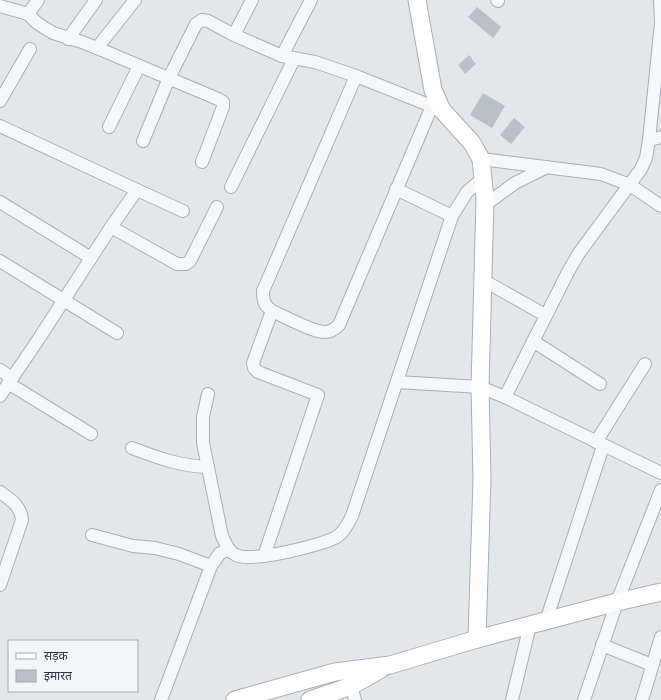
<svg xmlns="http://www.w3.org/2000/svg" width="661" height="700" viewBox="0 0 661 700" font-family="Raleway,'Noto Sans Devanagari',sans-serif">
	<rect width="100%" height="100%" fill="#e3e7ea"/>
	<g fill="#bbc0c6">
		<polygon points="477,7 501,27 493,38 468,17"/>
		<polygon points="469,55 476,64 465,74 458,65"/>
		<polygon points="483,93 505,106 492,128 470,115"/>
		<polygon points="514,118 525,127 511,144 500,135"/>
	</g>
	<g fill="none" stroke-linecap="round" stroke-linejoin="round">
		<g stroke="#a8aeb4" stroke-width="14">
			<g id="street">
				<polyline points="497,0 498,1"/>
				<polyline points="0,6 28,14 37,23 53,33 82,42 97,48 218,99 223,102 223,107 202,162"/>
				<polyline points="28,14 38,0"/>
				<polyline points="234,35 252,0"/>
				<polyline points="68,39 96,0"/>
				<polyline points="97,48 135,0"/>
				<polyline points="282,56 311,0"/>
				<path d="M356,76L263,291C263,301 264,305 272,311C284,316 312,332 325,332C330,332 335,329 339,325L432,106"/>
				<polyline points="0,101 30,49"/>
				<polyline points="0,126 137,190 111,227 38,340 0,396"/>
				<polyline points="109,127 139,66"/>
				<polyline points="649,140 661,137"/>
				<polyline points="143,141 169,78 196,24 202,20 208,21 234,35 282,56 315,62 356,76 439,109"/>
				<polyline points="481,159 601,174 630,185 661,206"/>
				<polyline points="231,187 294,59"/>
				<polyline points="396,189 452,216"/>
				<polyline points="137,190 183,211"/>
				<polyline points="0,202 91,258"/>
				<polyline points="485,205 515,183 547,167"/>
				<polyline points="111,227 177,264 186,264 190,261 217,207"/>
				<polyline points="0,261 117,333"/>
				<polyline points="483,280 545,315"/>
				<polyline points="533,341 600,384"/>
				<polyline points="0,370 12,378"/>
				<polyline points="397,382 480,387 505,397 661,473"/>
				<polyline points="8,383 91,434"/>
				<path d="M208,394L203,417V443L222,536C226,544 228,551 236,555C250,563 325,545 338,536C345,531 348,523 352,516L452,216L467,192L484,177"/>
				<polyline points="505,397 568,272 579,253 641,169 646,158 649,140 661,23 660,0"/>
				<polyline points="596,442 645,364"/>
				<path d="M132,448C158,458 180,466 208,467"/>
				<path d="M0,492C11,500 21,506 22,520L0,585"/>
				<polyline points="92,535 133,546 155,548 179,554 211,566"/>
				<polyline points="264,556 318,395 258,372 254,368 253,363 272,311"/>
				<polyline points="546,621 603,446"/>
				<polyline points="602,645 652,665"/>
				<polyline points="351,686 355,700"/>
				<polyline points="161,700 211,566 220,553 228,550"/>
				<polyline points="512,700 530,625"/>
				<polyline points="584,700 617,602 661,490"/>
				<polyline points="642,700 661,637"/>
			</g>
		</g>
		<g stroke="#a8aeb4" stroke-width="19">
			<g id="secondary">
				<polyline points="417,0 433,90 442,110 472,143 481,159 485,199 480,387 482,479 477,639"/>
				<polyline points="235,700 335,672 390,665 477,639 617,602 661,592"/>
				<polyline points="310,700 351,686 381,669"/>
			</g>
		</g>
		<use href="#street" stroke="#f5f7f8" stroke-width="12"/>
		<use href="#secondary" stroke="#fff" stroke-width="17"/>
	</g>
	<rect x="8" y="640" width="130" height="52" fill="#f3f5f7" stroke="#a3a9ae"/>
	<rect x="16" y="653" width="20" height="6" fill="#ffffff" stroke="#a3a9ae"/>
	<text x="44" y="660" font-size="12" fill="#2c3641">सड़क</text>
	<rect x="16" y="670" width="20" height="12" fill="#bbc0c6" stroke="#a3a9ae"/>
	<text x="44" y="680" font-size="12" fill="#2c3641">इमारत</text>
</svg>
